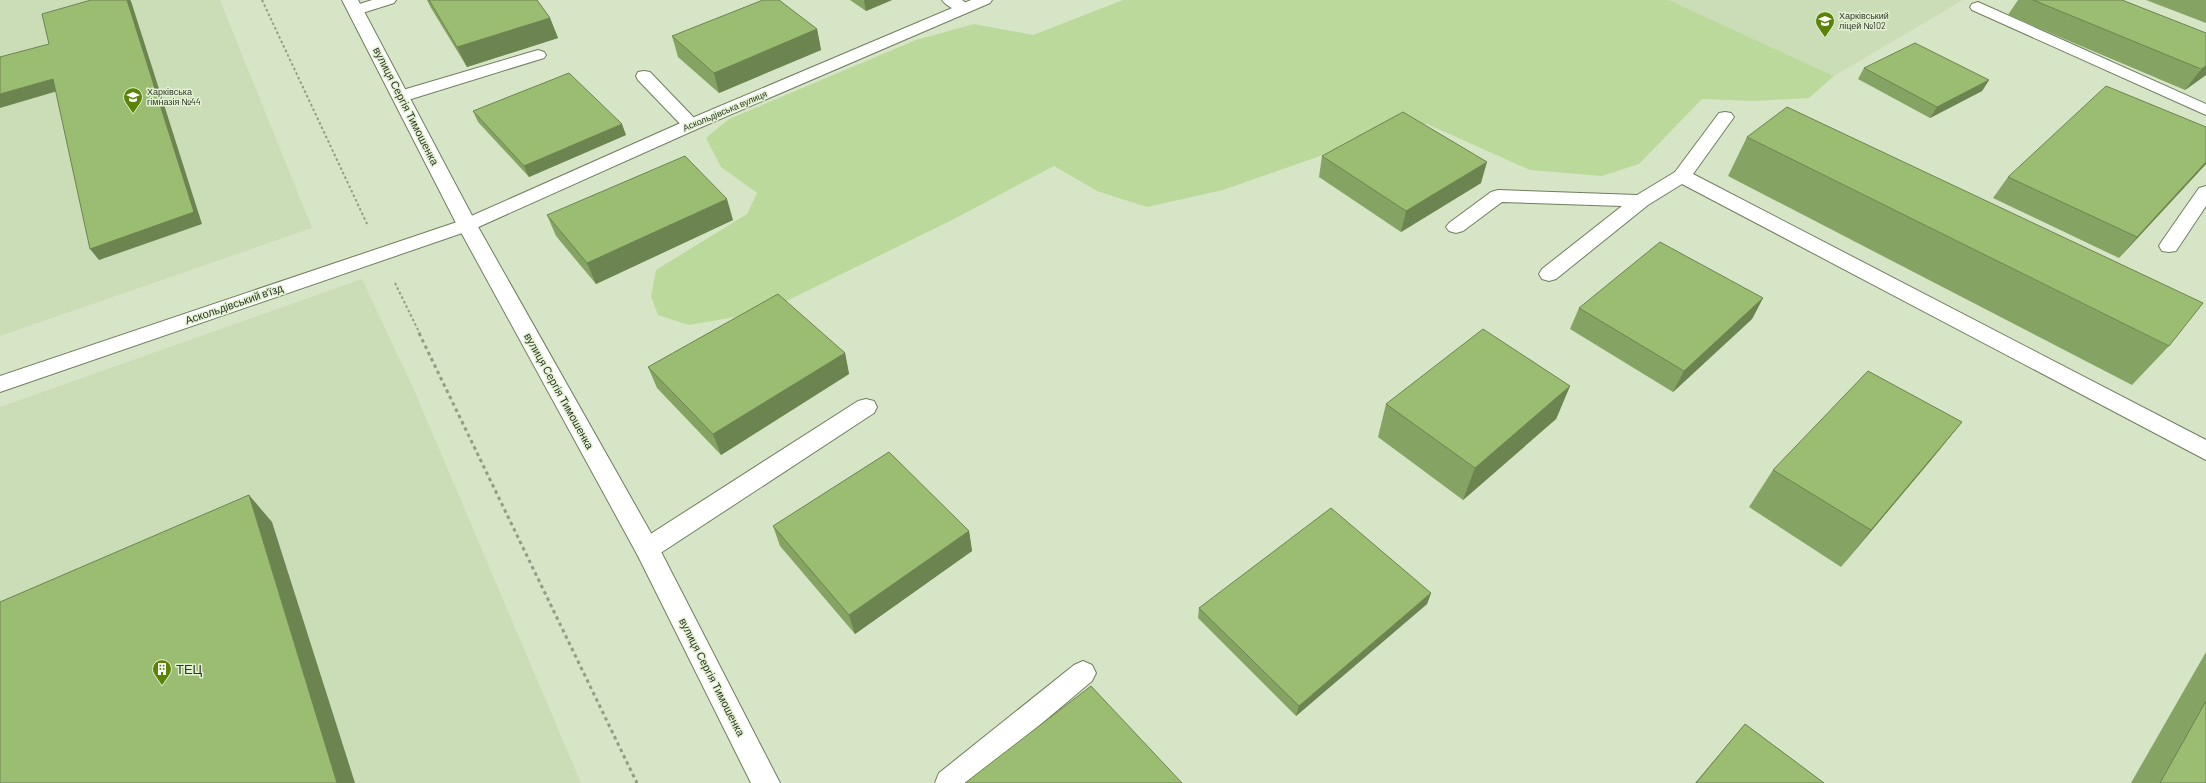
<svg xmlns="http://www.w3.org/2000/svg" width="2206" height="783" viewBox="0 0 2206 783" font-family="Barlow,sans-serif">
	<rect width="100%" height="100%" fill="#d6e5c5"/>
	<g fill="#cbddb6">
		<polygon points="0,0 220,0 312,228 0,336"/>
		<polygon points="1669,0 1963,0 1834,76"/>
		<polygon points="362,279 414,390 581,783 0,783 0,407"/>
	</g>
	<polygon fill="#bcd99c" points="1123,0 1669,0 1834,76 1809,98 1755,101 1702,99 1639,164 1602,176 1530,170 1427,124 1394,124 1323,155 1223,190 1147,207 1097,191 1054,166 952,220 764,312 689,325 658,315 651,296 656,270 747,214 757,193 721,167 706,138 729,119 916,40 974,24 1033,35"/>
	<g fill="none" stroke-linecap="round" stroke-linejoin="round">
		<g stroke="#707e60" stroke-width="2">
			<g id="lane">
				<polygon points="372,0 396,0 394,3 356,15 350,13 348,10 350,7"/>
				<path d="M942,0H962L973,8L971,11C961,14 948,8 942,0Z"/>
				<polygon points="1978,2 2206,104 2206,115 1972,10 1970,7 1972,4"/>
				<polygon points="538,50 544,52 546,55 544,58 408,100 396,100 393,96 396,92"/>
				<polygon points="644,71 650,72 697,121 700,125 697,129 691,130 685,129 638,80 636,76 638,72"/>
				<polygon points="1725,112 1731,113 1734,117 1693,174 2206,440 2206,460 1682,184 1648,205 1556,279 1549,281 1542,279 1539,274 1542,269 1622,206 1502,202 1463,231 1456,233 1449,231 1446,227 1449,223 1491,192 1498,190 1637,195 1675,172 1719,113"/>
				<polygon points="2206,186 2206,206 2176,251 2169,252 2162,251 2159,246 2162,241 2199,188"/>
				<polygon points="866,399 874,401 877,407 874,413 656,556 647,559 638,556 635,549 638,542 858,401"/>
				<polygon points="1083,661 1092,665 1096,673 1092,681 971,783 935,783 939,773 1074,665"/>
			</g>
		</g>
		<g stroke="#707e60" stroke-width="2">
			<polygon id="street" points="971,0 992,0 990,3 697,129 474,229 0,392 0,376 460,221 685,121"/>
		</g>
		<g stroke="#707e60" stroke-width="2">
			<polygon id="secondary" points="342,0 358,0 477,225 656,542 780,783 751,783 638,556 457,225"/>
		</g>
		<g stroke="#919d85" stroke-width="2" stroke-dasharray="2.5 2.5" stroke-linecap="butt">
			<polyline points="262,0 368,226"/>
			<polyline points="395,283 420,334"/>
		</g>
		<polyline stroke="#919d85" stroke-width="3" stroke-dasharray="3.5 3.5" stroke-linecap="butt" points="419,333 637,783"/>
		<use href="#lane" fill="#fff" fill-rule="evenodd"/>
		<use href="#street" fill="#fff" fill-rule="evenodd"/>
		<use href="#secondary" fill="#fff" fill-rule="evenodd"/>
	</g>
	<g fill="#85a362">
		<polygon points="427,0 537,0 550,18 558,38 467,67 431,8"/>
		<polygon points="850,0 892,0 866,11"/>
		<polygon points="2018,0 2122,0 2206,75 2185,90 2008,15"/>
		<polygon points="2146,0 2206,0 2206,23"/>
		<polygon points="817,29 821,50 719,93 678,57 672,36"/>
		<polygon points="1864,68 1989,80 1982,91 1930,118 1858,79"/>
		<polygon points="473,111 626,135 529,177 478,122"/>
		<polygon points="2206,127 2206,164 2119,258 1993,198 2008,177"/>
		<polygon points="1747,137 2169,346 2132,385 1728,176"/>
		<polygon points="1322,156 1481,183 1401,232 1319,177"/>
		<polygon points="547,215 733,220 596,284 556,236"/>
		<polygon points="1763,298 1752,319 1673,392 1570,329 1579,308"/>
		<polygon points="845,353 849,374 721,455 657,388 648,367"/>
		<polygon points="1570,386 1556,419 1463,500 1378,437 1386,404"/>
		<polygon points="1962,422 1931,460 1841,567 1749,507 1773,470"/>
		<polygon points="773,526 969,531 972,551 855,634 780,546"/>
		<polygon points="1431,593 1427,604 1296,716 1198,618 1199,608"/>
		<polygon points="2206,652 2206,783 2131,783"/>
		<polygon points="1745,724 1824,783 1695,783"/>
	</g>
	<g fill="#6c8450">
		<polygon points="127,0 130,0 131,1 202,224 99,260 90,249"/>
		<polygon points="864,0 892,0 866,11"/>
		<polygon points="550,18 558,38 467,67 457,47"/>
		<polygon points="817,29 821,50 719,93 714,73"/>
		<polygon points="2206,66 2206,75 2185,90 2201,69"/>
		<polygon points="53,79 61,90 0,108 0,94"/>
		<polygon points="1989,80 1982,91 1930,118 1937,107"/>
		<polygon points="622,124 626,135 529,177 524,166"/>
		<polygon points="1487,162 1481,183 1401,232 1406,211"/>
		<polygon points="2206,162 2206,164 2119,258 2137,237"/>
		<polygon points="727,199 733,220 596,284 587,263"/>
		<polygon points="1763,298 1752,319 1673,392 1684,371"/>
		<polygon points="845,353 849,374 721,455 713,434"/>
		<polygon points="1570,386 1556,419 1463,500 1475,468"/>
		<polygon points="1962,422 1931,460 1841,567 1871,530"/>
		<polygon points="249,495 272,522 355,783 337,783"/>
		<polygon points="969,531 972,551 855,634 849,615"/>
		<polygon points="1431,593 1427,604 1296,716 1299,706"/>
	</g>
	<g fill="#9bbd72" stroke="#6c8450">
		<polygon points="91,0 127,0 194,212 90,249 53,79 0,94 0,57 49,44 42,14"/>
		<polygon points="429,0 537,0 550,18 457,47"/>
		<polygon points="763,0 779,0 817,29 714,73 672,36"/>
		<polygon points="2033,0 2122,0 2206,33 2206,66 2201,69"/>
		<polygon points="1915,43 1989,80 1937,107 1864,68"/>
		<polygon points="569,73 622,124 524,166 473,111"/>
		<polygon points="2106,86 2206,127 2206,162 2137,237 2008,177"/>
		<polygon points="1787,107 2203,303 2169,346 1747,137"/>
		<polygon points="1403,112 1487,162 1406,211 1322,156"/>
		<polygon points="685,156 727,199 587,263 547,215"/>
		<polygon points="1660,242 1763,298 1684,371 1579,308"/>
		<polygon points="778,294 845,353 713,434 648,367"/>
		<polygon points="1483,329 1570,386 1475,468 1386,404"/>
		<polygon points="1868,371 1962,422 1871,530 1773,470"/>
		<polygon points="889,452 969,531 849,615 773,526"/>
		<polygon points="249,495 337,783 0,783 0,602"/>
		<polygon points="1331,508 1431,593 1299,706 1199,608"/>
		<polygon points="1091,686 1182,783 965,783"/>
		<polygon points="2206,701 2206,783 2160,783"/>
		<polygon points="1745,724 1824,783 1696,783"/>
	</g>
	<defs>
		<g id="school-pin" transform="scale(1)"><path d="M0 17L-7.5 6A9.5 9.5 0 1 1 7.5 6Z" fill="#5a8308" stroke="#e3f3d2"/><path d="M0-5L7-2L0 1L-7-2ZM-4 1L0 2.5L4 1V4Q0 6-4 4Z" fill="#fff"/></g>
		<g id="building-pin" transform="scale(1)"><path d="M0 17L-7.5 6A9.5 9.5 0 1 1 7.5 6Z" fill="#5a8308" stroke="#e3f3d2"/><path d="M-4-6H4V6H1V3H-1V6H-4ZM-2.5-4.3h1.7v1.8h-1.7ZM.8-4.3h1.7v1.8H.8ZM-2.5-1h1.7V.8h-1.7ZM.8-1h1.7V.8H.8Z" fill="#fff"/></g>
	</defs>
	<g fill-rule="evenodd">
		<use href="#school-pin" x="1825" y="21"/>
		<use href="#school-pin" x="133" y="97"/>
		<use href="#building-pin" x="162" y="669"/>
	</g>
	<g text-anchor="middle" stroke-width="3" stroke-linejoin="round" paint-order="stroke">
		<g font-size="9" fill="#2f3529" stroke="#e3f3d2" text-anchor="start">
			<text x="1839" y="19">Харківський<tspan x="1839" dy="10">ліцей №102</tspan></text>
			<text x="147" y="95">Харківська<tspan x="147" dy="10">гімназія №44</tspan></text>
		</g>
		<g font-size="9" fill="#2f3529" stroke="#e3f3d2">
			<text transform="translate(725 111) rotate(-23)" y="3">Аскольдівська вулиця</text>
		</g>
		<g font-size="11" fill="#2f3529" stroke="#e3f3d2">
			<text transform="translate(406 106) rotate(63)" y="4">вулиця Сергія Тимошенка</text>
			<text transform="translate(234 304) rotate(-19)" y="4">Аскольдівський в'їзд</text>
			<text transform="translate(559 391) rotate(61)" y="4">вулиця Сергія Тимошенка</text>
			<text transform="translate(712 677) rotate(63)" y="4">вулиця Сергія Тимошенка</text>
		</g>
		<g font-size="13" fill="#2f3529" stroke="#e3f3d2" text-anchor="start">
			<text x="176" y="674">ТЕЦ</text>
		</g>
	</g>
</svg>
